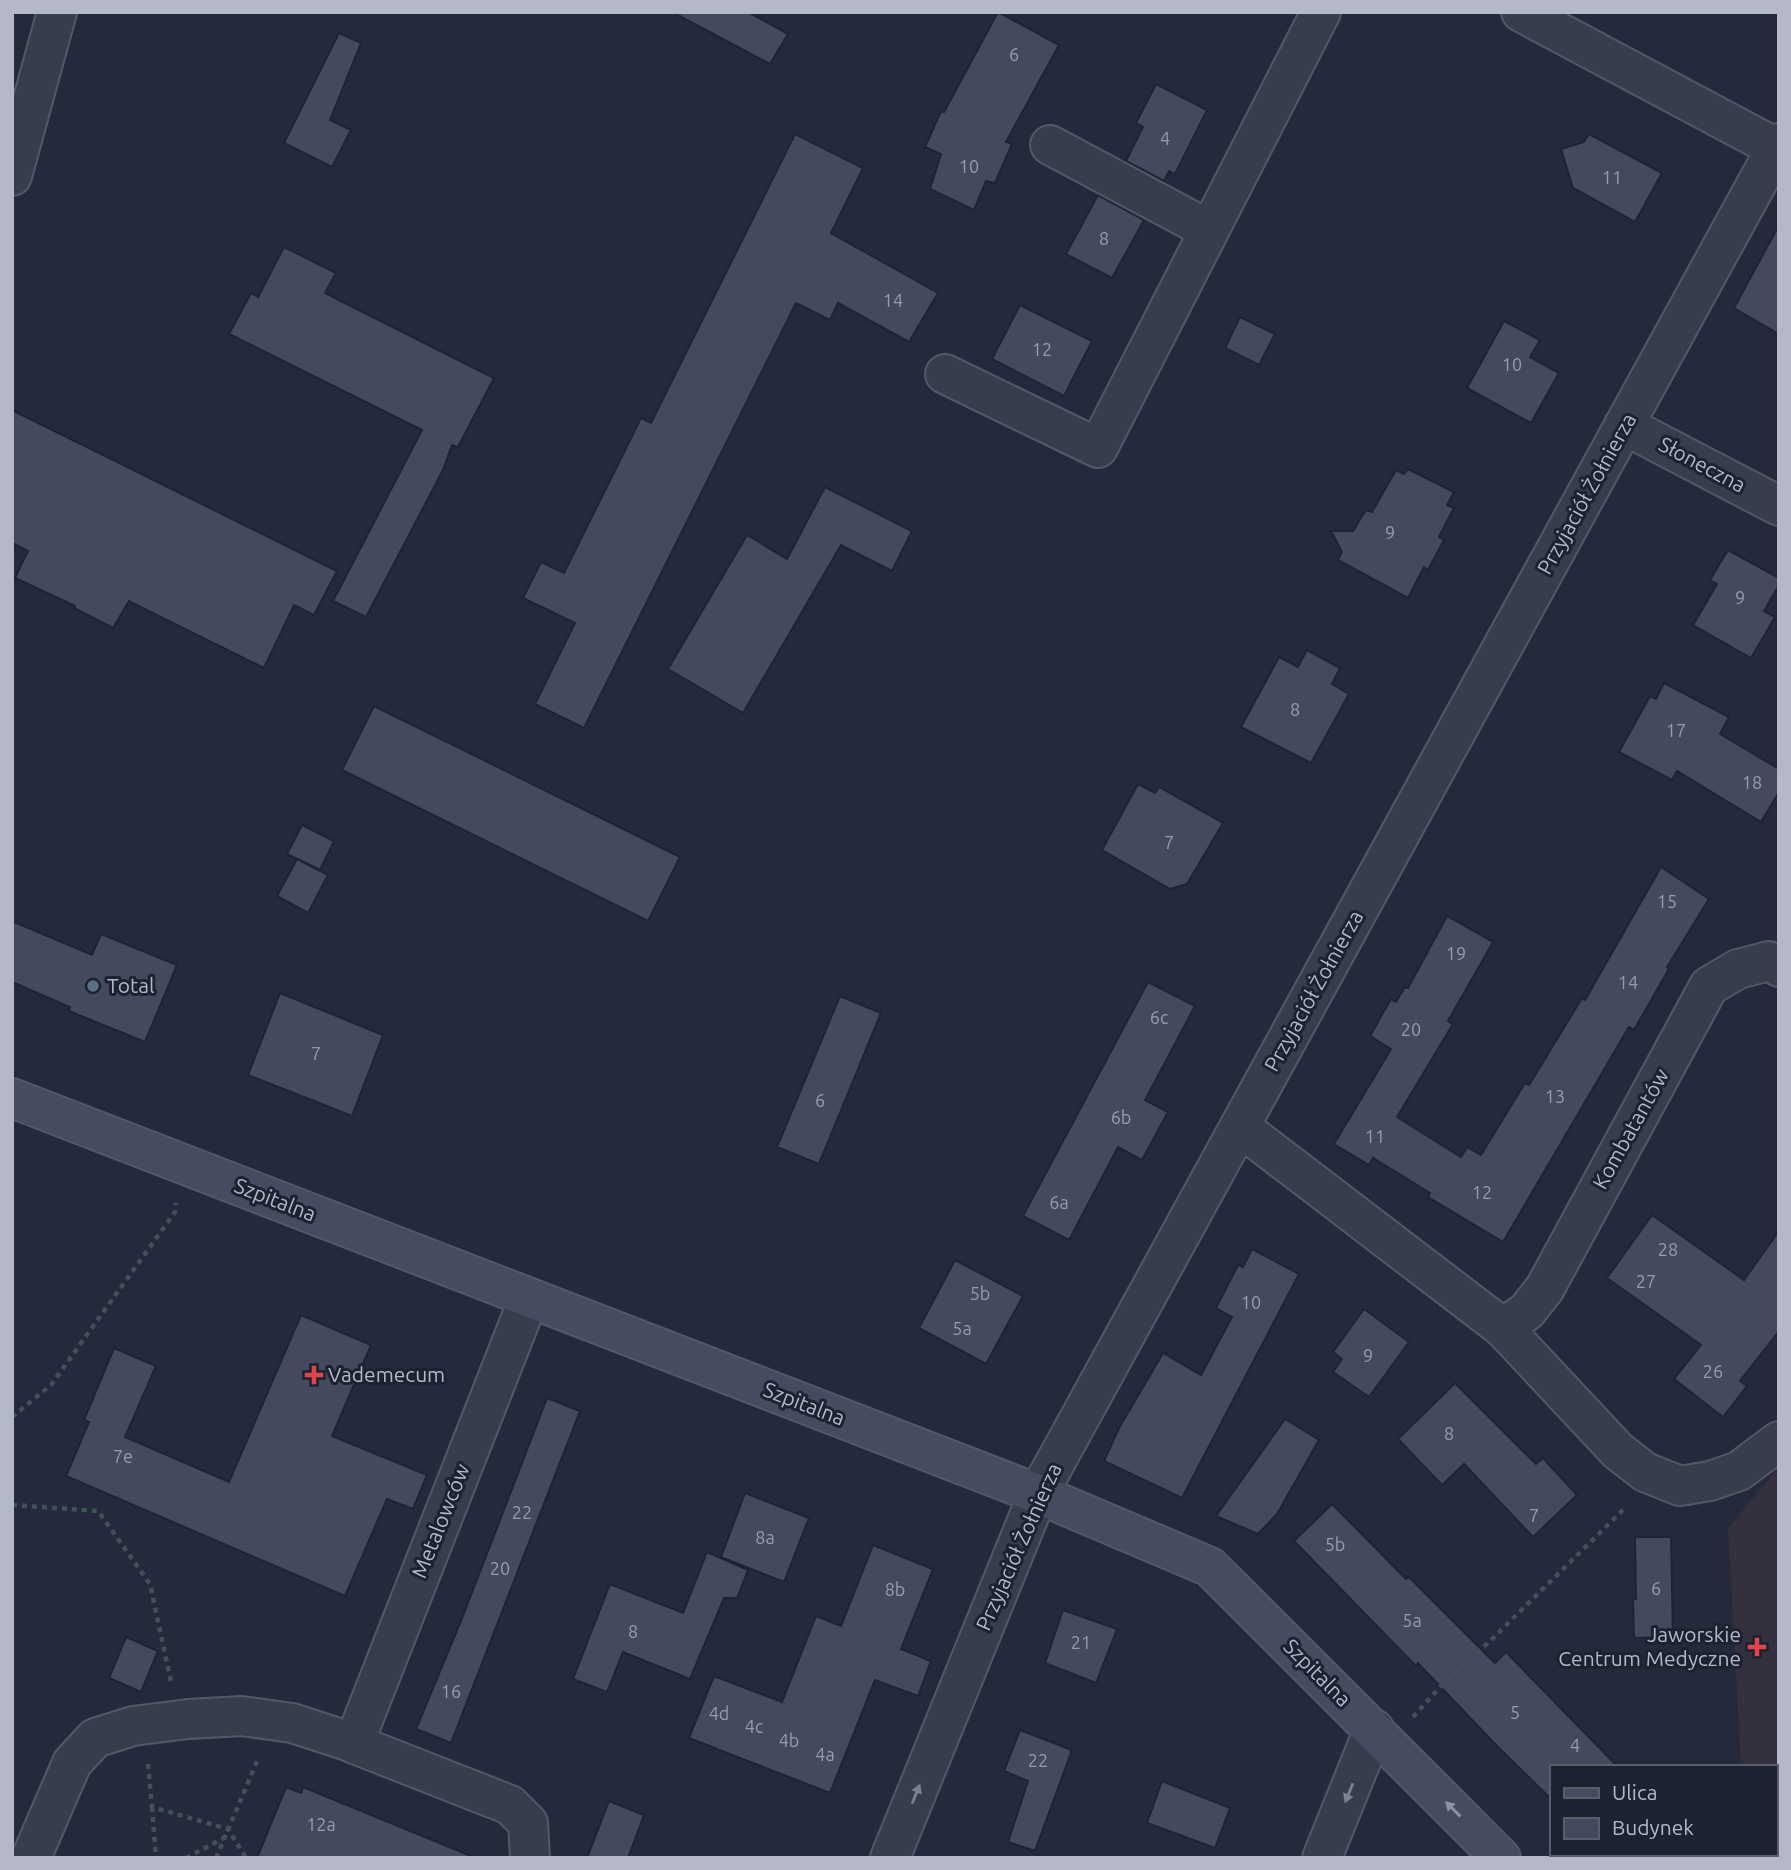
<svg xmlns="http://www.w3.org/2000/svg" width="1791" height="1870" viewBox="0 0 1791 1870" font-family="Ubuntu,sans-serif">
	<rect width="100%" height="100%" fill="#242a3c"/>
	<polygon fill="#34303e" points="1779,1467 1779,1858 1618,1858 1622,1854 1775,1854 1775,1767 1741,1767 1728,1528"/>
	<g fill="#44495e" stroke="#1f2433" stroke-width="2">
		<polygon points="672,12 748,12 788,34 770,64"/>
		<polygon points="998,12 1059,45 1006,142 1012,144 995,183 986,181 974,210 930,189 941,154 925,147 941,111 944,112"/>
		<polygon points="339,33 361,43 330,120 351,130 332,167 284,143"/>
		<polygon points="1156,84 1207,110 1175,174 1169,171 1164,181 1126,161 1143,127 1136,123"/>
		<polygon points="795,134 863,168 831,233 938,293 909,342 838,303 830,320 796,303 584,728 535,704 575,623 523,598 541,562 564,573 641,418 651,423"/>
		<polygon points="1589,134 1662,173 1635,222 1573,188 1561,149 1584,142"/>
		<polygon points="1098,195 1144,220 1112,278 1066,254"/>
		<polygon points="1779,225 1779,334 1734,308"/>
		<polygon points="284,247 336,273 325,293 494,378 458,447 452,445 443,470 366,617 333,601 422,430 229,334 251,293 258,297"/>
		<polygon points="1020,305 1092,341 1064,396 992,359"/>
		<polygon points="1240,317 1275,334 1259,365 1225,348"/>
		<polygon points="1504,321 1540,340 1530,357 1559,373 1531,423 1467,388"/>
		<polygon points="12,410 337,571 314,615 294,605 264,668 129,601 113,628 74,608 75,606 15,578 28,551 12,543"/>
		<polygon points="1408,469 1454,492 1447,505 1454,508 1439,537 1444,540 1428,570 1424,567 1408,598 1338,560 1342,552 1331,531 1353,531 1366,510 1372,512 1396,470 1404,474"/>
		<polygon points="825,487 912,531 892,571 841,545 743,713 668,669 747,535 787,559"/>
		<polygon points="1728,550 1779,578 1779,585 1764,611 1775,617 1751,658 1693,625 1717,584 1710,580"/>
		<polygon points="1307,650 1340,668 1332,684 1349,694 1311,763 1241,727 1279,657 1298,667"/>
		<polygon points="1664,683 1729,717 1720,734 1779,769 1779,792 1761,822 1677,771 1672,780 1619,752 1650,696 1656,699"/>
		<polygon points="374,706 680,857 648,921 342,770"/>
		<polygon points="1138,784 1155,793 1159,787 1223,823 1187,884 1170,889 1102,850"/>
		<polygon points="302,825 334,841 320,870 287,854"/>
		<polygon points="297,859 328,875 308,913 277,896"/>
		<polygon points="1661,867 1709,899 1667,967 1669,969 1634,1030 1629,1027 1503,1242 1428,1197 1430,1193 1373,1158 1369,1165 1334,1144 1391,1049 1370,1036 1391,999 1396,1002 1405,987 1408,988 1447,916 1493,942 1448,1021 1453,1024 1397,1117 1461,1157 1467,1147 1481,1155 1525,1083 1529,1085 1582,998 1585,1000"/>
		<polygon points="12,921 92,955 101,934 177,965 145,1042 69,1011 70,1007 12,982"/>
		<polygon points="1148,982 1195,1006 1145,1100 1168,1112 1142,1160 1118,1147 1069,1240 1023,1216"/>
		<polygon points="280,993 383,1035 352,1116 248,1075"/>
		<polygon points="840,996 881,1013 819,1164 777,1147"/>
		<polygon points="1652,1215 1744,1280 1779,1231 1779,1331 1740,1381 1747,1386 1723,1417 1674,1379 1701,1345 1607,1278"/>
		<polygon points="1252,1249 1299,1274 1182,1498 1104,1461 1119,1428 1163,1353 1201,1375 1232,1317 1216,1308 1238,1265 1243,1267"/>
		<polygon points="955,1260 1023,1296 986,1364 919,1328"/>
		<polygon points="1364,1309 1409,1342 1369,1397 1333,1372 1342,1359 1333,1352"/>
		<polygon points="301,1315 371,1345 332,1436 427,1475 413,1509 387,1499 345,1596 66,1476 89,1422 84,1420 114,1348 156,1366 125,1437 229,1482"/>
		<polygon points="1455,1383 1536,1464 1543,1458 1577,1495 1533,1537 1464,1464 1442,1485 1398,1439"/>
		<polygon points="547,1398 580,1411 451,1743 416,1729 461,1621"/>
		<polygon points="1285,1419 1319,1440 1277,1514 1258,1534 1216,1516"/>
		<polygon points="745,1493 809,1518 784,1582 721,1557"/>
		<polygon points="1332,1504 1406,1579 1409,1577 1495,1663 1506,1652 1618,1767 1551,1767 1551,1799 1496,1745 1418,1663 1416,1666 1294,1541"/>
		<polygon points="1635,1537 1671,1537 1673,1637 1634,1638 1633,1599 1636,1599"/>
		<polygon points="873,1545 933,1569 901,1649 931,1661 918,1696 875,1680 830,1793 689,1738 714,1676 782,1702 816,1616 841,1626"/>
		<polygon points="707,1552 748,1570 737,1598 724,1598 690,1679 623,1652 607,1692 573,1679 610,1584 683,1613"/>
		<polygon points="1063,1610 1117,1629 1096,1683 1045,1663"/>
		<polygon points="126,1637 158,1651 141,1692 109,1678"/>
		<polygon points="1020,1730 1072,1750 1035,1851 1008,1842 1028,1781 1004,1771"/>
		<polygon points="1162,1781 1230,1808 1215,1848 1147,1823"/>
		<polygon points="286,1787 301,1793 303,1787 476,1858 257,1858"/>
		<polygon points="609,1801 644,1815 628,1858 587,1858"/>
	</g>
	<g fill="none" stroke-linecap="round" stroke-linejoin="round">
		<g stroke="#535867" stroke-width="42">
			<g id="street">
				<polyline points="1521,12 1776,148"/>
				<polyline points="1050,145 1209,230"/>
				<polyline points="12,176 57,12"/>
				<polyline points="945,374 1098,448 1321,12"/>
				<polyline points="1624,425 1779,506"/>
				<polyline points="1240,1127 1503,1328 1618,1451 1645,1472 1680,1486 1710,1481 1739,1471 1779,1441"/>
				<polyline points="1503,1328 1527,1311 1545,1288 1709,986 1738,969 1769,961 1779,967"/>
				<polyline points="352,1743 510,1805 528,1823 530,1858"/>
				<polyline points="31,1858 72,1763 95,1738 133,1726 188,1719 242,1716 292,1723 354,1743 529,1298"/>
				<polyline points="890,1858 1038,1494 1779,143"/>
				<polyline points="1322,1858 1374,1729"/>
			</g>
		</g>
		<g stroke="#535867" stroke-width="42">
			<polyline id="secondary" points="12,1098 1038,1494 1210,1567 1501,1858"/>
		</g>
		<g stroke="#415257" stroke-width="4.5" stroke-dasharray="5 5" stroke-linecap="butt">
			<polyline points="12,1417 51,1385 175,1212 176,1203"/>
			<polyline points="12,1505 98,1511 150,1584 171,1682"/>
			<polyline points="1413,1717 1439,1688 1491,1640 1626,1507"/>
			<polyline points="148,1764 152,1807 228,1829 246,1858"/>
			<polyline points="152,1807 156,1858"/>
			<polyline points="186,1858 224,1838"/>
			<polyline points="216,1858 258,1759"/>
		</g>
		<use href="#street" stroke="#383d4c" stroke-width="38"/>
		<use href="#secondary" stroke="#464b5f" stroke-width="38"/>
	</g>
	<defs><path id="oneway-solid" d="M-6-.8H1V-3.2L6.5 0L1 3.2V.8H-6Z" transform="scale(1.75)"/></defs>
	<g fill="#7c8190">
		<use href="#oneway-solid" transform="translate(1349 1793) rotate(112)"/>
		<use href="#oneway-solid" transform="translate(916 1794) rotate(-68)"/>
	</g>
	<use fill="#8e92a3" href="#oneway-solid" transform="translate(1453 1809) rotate(-135)"/>
	<circle fill="#5c6f8a" stroke="#1d2231" stroke-width="2.5" cx="93" cy="986" r="7"/>
	<g fill="#e0444e" stroke="#1d2231" stroke-width="2.5">
		<path d="M310.5 1364.5h7v7h7v7h-7v7h-7v-7h-7v-7h7z"/>
		<path d="M1753.5 1636.5h7v7h7v7h-7v7h-7v-7h-7v-7h7z"/>
	</g>
	<g text-anchor="middle" stroke-width="6" stroke-linejoin="round" paint-order="stroke">
		<g font-size="18" fill="#989cae">
			<text x="1014" y="61">6</text>
			<text x="1165" y="145">4</text>
			<text x="969" y="173">10</text>
			<text x="1612" y="184">11</text>
			<text x="1104" y="245">8</text>
			<text x="893" y="307">14</text>
			<text x="1042" y="356">12</text>
			<text x="1512" y="371">10</text>
			<text x="1390" y="539">9</text>
			<text x="1740" y="604">9</text>
			<text x="1295" y="716">8</text>
			<text x="1676" y="737">17</text>
			<text x="1752" y="789">18</text>
			<text x="1169" y="849">7</text>
			<text x="1667" y="908">15</text>
			<text x="1456" y="960">19</text>
			<text x="1628" y="989">14</text>
			<text x="1159" y="1024">6c</text>
			<text x="1411" y="1036">20</text>
			<text x="316" y="1060">7</text>
			<text x="1555" y="1103">13</text>
			<text x="820" y="1107">6</text>
			<text x="1121" y="1124">6b</text>
			<text x="1375" y="1143">11</text>
			<text x="1482" y="1199">12</text>
			<text x="1059" y="1209">6a</text>
			<text x="1668" y="1256">28</text>
			<text x="1646" y="1288">27</text>
			<text x="980" y="1300">5b</text>
			<text x="1251" y="1309">10</text>
			<text x="962" y="1335">5a</text>
			<text x="1368" y="1362">9</text>
			<text x="1713" y="1378">26</text>
			<text x="1449" y="1440">8</text>
			<text x="123" y="1463">7e</text>
			<text x="522" y="1519">22</text>
			<text x="1534" y="1522">7</text>
			<text x="765" y="1544">8a</text>
			<text x="1335" y="1551">5b</text>
			<text x="500" y="1575">20</text>
			<text x="1656" y="1595">6</text>
			<text x="895" y="1596">8b</text>
			<text x="1412" y="1627">5a</text>
			<text x="633" y="1638">8</text>
			<text x="1081" y="1649">21</text>
			<text x="451" y="1698">16</text>
			<text x="1515" y="1719">5</text>
			<text x="719" y="1720">4d</text>
			<text x="754" y="1733">4c</text>
			<text x="789" y="1747">4b</text>
			<text x="1575" y="1752">4</text>
			<text x="825" y="1761">4a</text>
			<text x="1038" y="1767">22</text>
			<text x="321" y="1831">12a</text>
		</g>
		<g font-size="21" fill="#b4b8c8" stroke="#1d2231">
			<text transform="translate(1702 465) rotate(28)" y="7">Słoneczna</text>
			<text transform="translate(1587 494) rotate(-61)" y="7">Przyjaciół Żołnierza</text>
			<text transform="translate(1314 991) rotate(-61)" y="7">Przyjaciół Żołnierza</text>
			<text transform="translate(1631 1129) rotate(-61)" y="7">Kombatantów</text>
			<text transform="translate(275 1200) rotate(21)" y="7">Szpitalna</text>
			<text transform="translate(804 1404) rotate(21)" y="7">Szpitalna</text>
			<text transform="translate(441 1521) rotate(-68)" y="7">Metalowców</text>
			<text transform="translate(1019 1547) rotate(-66)" y="7">Przyjaciół Żołnierza</text>
			<text transform="translate(1317 1673) rotate(45)" y="7">Szpitalna</text>
		</g>
		<g font-size="21" fill="#b4b8c8" stroke="#1d2231" text-anchor="start">
			<text x="107" y="993">Total</text>
			<text x="328" y="1382">Vademecum</text>
			<text x="1741" y="1642" text-anchor="end">Jaworskie<tspan x="1741" dy="24">Centrum Medyczne</tspan></text>
		</g>
	</g>
	<rect width="1791" height="1870" fill="none" stroke="#b4b8c8" stroke-width="28"/>
	<rect x="1550" y="1765" width="228" height="91" fill="#1d2231" stroke="#595e6d" stroke-width="2"/>
	<rect x="1564" y="1788" width="35" height="10" fill="#464b5f" stroke="#595e6d" stroke-width="2"/>
	<text x="1612" y="1800" font-size="21" fill="#b4b8c8">Ulica</text>
	<rect x="1564" y="1818" width="35" height="21" fill="#44495e" stroke="#595e6d" stroke-width="2"/>
	<text x="1612" y="1835" font-size="21" fill="#b4b8c8">Budynek</text>
</svg>
